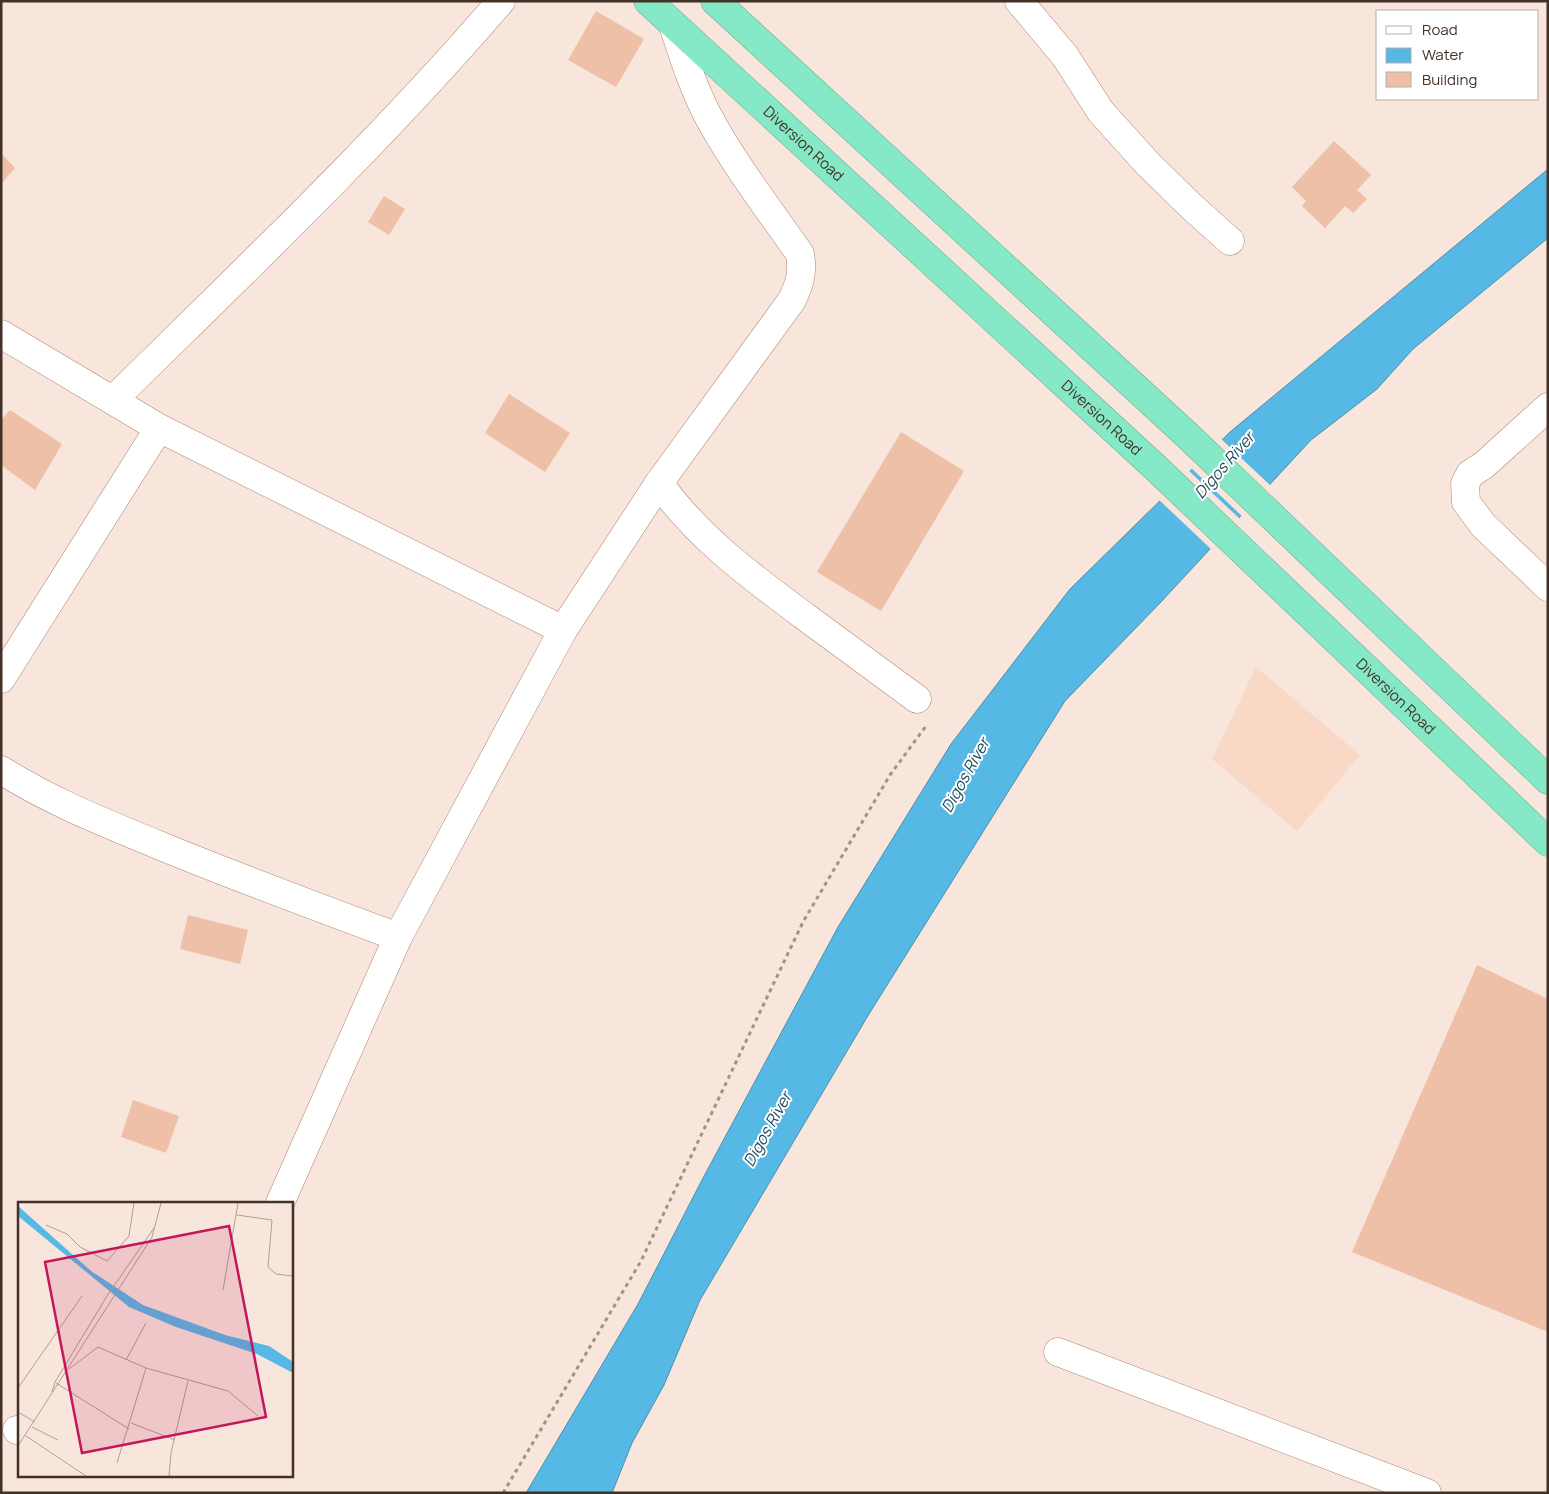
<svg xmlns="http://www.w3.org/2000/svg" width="1549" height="1494" viewBox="0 0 1549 1494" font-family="Manrope,sans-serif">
	<rect width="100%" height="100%" fill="#f8e5db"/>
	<polygon fill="#f9d8c6" points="1256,667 1360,755 1297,831 1212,759"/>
	<polygon fill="#55b8e5" stroke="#5090ac" points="1548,169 1548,238 1413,349 1377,389 1311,440 1160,603 1065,701 869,1014 700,1300 664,1385 632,1443 612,1493 526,1493 638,1304 703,1178 838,927 951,744 1070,589 1230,432"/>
	<g fill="#f8e5db">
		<polygon points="1220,438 1271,486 1243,517 1190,467"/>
		<polygon points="1188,470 1241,520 1212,550 1158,499"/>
	</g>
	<g fill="#eec0a7">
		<polygon points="596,11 644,39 616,87 568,60"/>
		<polygon points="1334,141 1371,175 1357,190 1367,199 1353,213 1345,206 1325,228 1302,206 1306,201 1292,187"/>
		<polygon points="1,153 15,168 1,184"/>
		<polygon points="384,196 405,209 389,235 368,222"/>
		<polygon points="509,394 570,433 545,472 485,433"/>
		<polygon points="10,410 62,444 35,490 1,465 1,420"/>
		<polygon points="901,432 964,471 881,611 817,572"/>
		<polygon points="188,915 248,930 240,964 180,949"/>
		<polygon points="1477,965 1548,999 1548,1332 1352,1252"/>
		<polygon points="133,1100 179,1116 166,1153 121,1137"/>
	</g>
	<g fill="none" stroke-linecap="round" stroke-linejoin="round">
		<g stroke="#b0856d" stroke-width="29">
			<g id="street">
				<polyline points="1019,1 1065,56 1101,112 1148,164 1192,207 1230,241"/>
				<polyline points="1,334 159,428 563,630"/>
				<path d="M113,400C245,270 380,142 501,1"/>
				<polyline points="1548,407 1484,465 1470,474 1465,484 1466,502 1483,525 1548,587"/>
				<path d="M659,483C698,538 753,578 807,618C844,645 880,672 917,699"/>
				<polyline points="1,679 159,428"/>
				<path d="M1,770C50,801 103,822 156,844C236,877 317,907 398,937"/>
				<path d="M280,1203L398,937L563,630L659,483L792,300C800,283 803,273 800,254C768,208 733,163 707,114C692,85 683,55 673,25"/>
				<polyline points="1058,1352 1427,1493"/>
				<polyline points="17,1430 19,1430"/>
			</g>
		</g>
		<g stroke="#6ea990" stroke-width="29">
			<g id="highway">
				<path id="s1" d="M648,1L1156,468L1548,842"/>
				<polyline points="715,1 1187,435 1548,780"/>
			</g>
		</g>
		<polyline stroke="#a49187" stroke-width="3" stroke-dasharray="4 4" stroke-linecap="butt" points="503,1493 641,1261 803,922 890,775 926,726"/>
		<use href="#street" stroke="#fff" stroke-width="28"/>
		<use href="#highway" stroke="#85e9c8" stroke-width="28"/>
	</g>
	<g text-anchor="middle" stroke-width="4" stroke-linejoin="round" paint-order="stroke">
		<g font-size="15" fill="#433127" stroke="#fff">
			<text dy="5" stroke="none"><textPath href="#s1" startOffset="211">Diversion Road</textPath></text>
			<text dy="5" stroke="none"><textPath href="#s1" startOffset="616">Diversion Road</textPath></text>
			<text dy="5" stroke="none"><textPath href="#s1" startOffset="1021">Diversion Road</textPath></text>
		</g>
		<g font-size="16" font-style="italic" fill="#234d60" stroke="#fff">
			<text transform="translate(1224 465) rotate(-49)" y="6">Digos River</text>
			<text transform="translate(965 775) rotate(-61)" y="6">Digos River</text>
			<text transform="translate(767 1129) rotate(-61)" y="6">Digos River</text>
		</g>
	</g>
	<g transform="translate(18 1202)">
		<rect width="275" height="275" fill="#f8e5db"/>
		<path d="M0,4L73,69L125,103L207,133L251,144L275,160V171L239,152L158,125L111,105L0,14Z" fill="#55b8e5"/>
		<path fill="none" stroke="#b09d93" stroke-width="1" d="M219,13L254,18L250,65L258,72L275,74M28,23L49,32L62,45L89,59L111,34L116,1M205,88L220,1M108,158L128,121M51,167L80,145L128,166L210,189L240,214M38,181L111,227M0,186L64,94M34,190L37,180L89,94L136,26M0,210L17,220M113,221L157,238M14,225L40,238M8,234L68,274M0,244L134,35L143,1M99,261L128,166M151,274L153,251L170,179"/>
		<path fill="#c2185b" fill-opacity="0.15" stroke="#c2185b" stroke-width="2.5" d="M211,24L248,215L64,251L27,60Z"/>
		<rect width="275" height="275" fill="none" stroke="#433127" stroke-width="2.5"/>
	</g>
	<rect width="1549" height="1494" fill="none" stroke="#433127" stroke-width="5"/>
	<rect x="1376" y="10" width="162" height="90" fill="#ffffff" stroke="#b4ada9"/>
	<rect x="1386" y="26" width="25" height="8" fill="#ffffff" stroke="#b4ada9"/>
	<text x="1422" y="35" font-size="15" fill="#433127">Road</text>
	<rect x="1386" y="48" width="25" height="15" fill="#55b8e5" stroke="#b4ada9"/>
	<text x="1422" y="60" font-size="15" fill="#433127">Water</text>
	<rect x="1386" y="72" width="25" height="15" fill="#eec0a7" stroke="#b4ada9"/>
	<text x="1422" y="85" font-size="15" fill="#433127">Building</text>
</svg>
